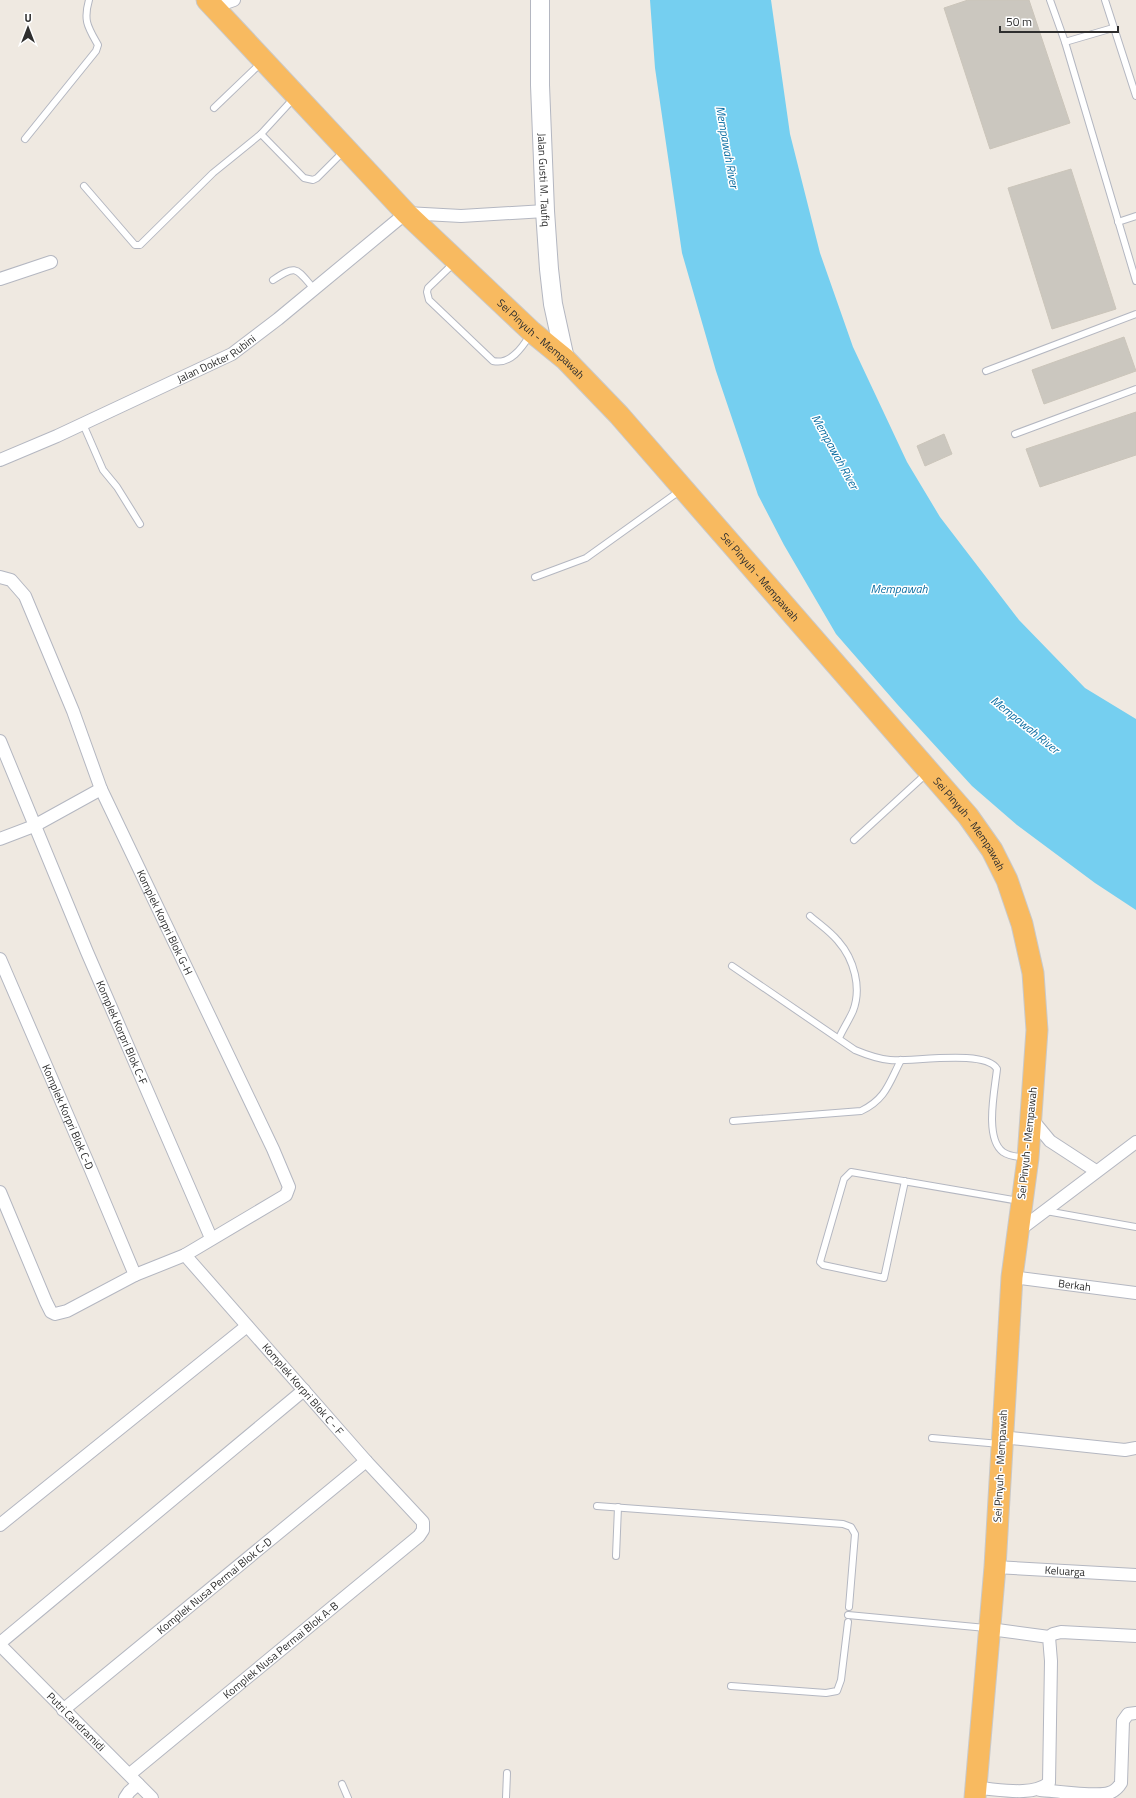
<svg xmlns="http://www.w3.org/2000/svg" width="1136" height="1798" viewBox="0 0 1136 1798" font-family="'Titillium Web',sans-serif">
	<rect width="100%" height="100%" fill="#efe9e1"/>
	<polygon fill="#75cff0" points="650,0 771,0 790,134 820,253 853,347 907,462 940,517 1019,620 1085,688 1136,719 1136,910 1095,883 1017,825 972,786 897,704 836,634 784,545 758,495 716,371 682,253 655,68"/>
	<g fill="#cbc7bf" stroke="#cbc5ba">
		<polygon points="968,0 1029,0 1070,123 990,149 944,8"/>
		<polygon points="1071,169 1116,309 1052,329 1008,188"/>
		<polygon points="1124,337 1136,371 1044,404 1032,370"/>
		<polygon points="1136,412 1136,455 1040,487 1026,449"/>
		<polygon points="944,434 952,454 925,466 917,446"/>
	</g>
	<g fill="none" stroke-linecap="round" stroke-linejoin="round">
		<g stroke="#b4b7c1" stroke-width="8">
			<g id="service">
				<polyline points="1050,0 1065,42 1136,281"/>
				<polyline points="1105,0 1136,96"/>
				<polyline points="1065,42 1113,28"/>
				<polyline points="294,98 261,134 304,178 313,180 317,178 344,151"/>
				<polyline points="214,108 262,62"/>
				<path d="M25,139L96,51L98,45C88,27 83,21 89,0"/>
				<polyline points="84,186 135,245 140,245 213,173 261,134"/>
				<polyline points="1118,222 1136,216"/>
				<path d="M454,263L428,288L427,292L429,300L493,361C510,365 522,348 530,335"/>
				<path d="M273,280C297,264 296,268 314,289"/>
				<polyline points="986,371 1136,314"/>
				<polyline points="83,424 103,470 117,487 140,524"/>
				<polyline points="1015,434 1136,389"/>
				<polyline points="535,577 586,558 681,490"/>
				<polyline points="854,840 926,774"/>
				<path d="M810,916C819,924 830,931 838,941C854,959 862,988 853,1011C849,1020 843,1029 839,1038"/>
				<path d="M732,966L855,1050C867,1055 878,1059 890,1060C912,1062 986,1049 997,1069C995,1089 984,1138 1003,1152C1009,1156 1017,1157 1024,1157"/>
				<path d="M733,1121L861,1111C886,1099 889,1083 901,1060"/>
				<polyline points="905,1181 884,1278 823,1265 820,1262 844,1179 851,1172 1019,1201"/>
				<polyline points="1046,1211 1136,1227"/>
				<polyline points="932,1438 1000,1444"/>
				<polyline points="597,1506 843,1524 851,1527 855,1534 849,1607"/>
				<polyline points="616,1556 618,1507"/>
				<polyline points="848,1615 986,1628"/>
				<polyline points="731,1686 826,1693 837,1691 841,1680 848,1622"/>
				<polyline points="342,1784 348,1798"/>
				<polyline points="506,1798 507,1773"/>
			</g>
		</g>
		<g stroke="#b4b7c1" stroke-width="14">
			<g id="minor">
				<polyline points="214,7 234,0"/>
				<polyline points="0,279 51,262"/>
				<path id="s1" d="M0,460L57,436L232,354L278,319L406,213L461,216L545,211"/>
				<path id="s2" d="M0,577L11,580L25,596L73,711L101,789L273,1149L289,1187L286,1195L185,1255L135,1275L67,1311L55,1314L51,1312L46,1302L0,1192"/>
				<path id="s3" d="M0,741L87,952L211,1238"/>
				<polyline points="0,839 34,826 101,789"/>
				<path id="s4" d="M0,959L91,1170L135,1275"/>
				<polyline points="1031,1118 1050,1141 1096,1171"/>
				<polyline points="1017,1232 1136,1142"/>
				<path id="s5" d="M1012,1277L1136,1293"/>
				<polyline points="1002,1437 1125,1450 1136,1448"/>
				<polyline points="0,1525 247,1326"/>
				<path id="s6" d="M995,1567L1136,1575"/>
				<polyline points="1049,1637 1053,1634 1061,1632 1136,1636"/>
				<polyline points="0,1643 304,1390"/>
				<path id="s7" d="M0,1645L152,1798"/>
				<path id="s8" d="M63,1710L366,1461"/>
				<path id="s9" d="M130,1774L419,1536L423,1530V1522L366,1461L185,1255"/>
				<path d="M977,1788C998,1789 1032,1797 1049,1783L1051,1661L1049,1637L990,1629"/>
				<path d="M1040,1790C1055,1791 1097,1797 1109,1793C1115,1791 1118,1788 1121,1783L1123,1721L1128,1714L1136,1713"/>
				<polyline points="125,1798 129,1792 138,1784"/>
			</g>
		</g>
		<g stroke="#b4b7c1" stroke-width="20">
			<g id="secondary">
				<path id="s10" d="M540,0V85L545,211L549,269L553,304L565,359"/>
			</g>
		</g>
		<g stroke="#c9c9c9" stroke-width="23">
			<g id="trunk">
				<path id="s11" d="M207,0L406,213L532,332L565,359L619,415L968,816L992,850L1007,880L1022,924L1033,973L1037,1030L1028,1158L1012,1277L995,1567L975,1798"/>
			</g>
		</g>
		<use href="#service" stroke="#fff" stroke-width="6"/>
		<use href="#minor" stroke="#fff" stroke-width="12"/>
		<use href="#secondary" stroke="#fff" stroke-width="18"/>
		<use href="#trunk" stroke="#f8ba60" stroke-width="21"/>
	</g>
	<g text-anchor="middle" stroke-width="3" stroke-linejoin="round" paint-order="stroke">
		<g font-size="11" fill="#2e2e2e" stroke="#fff">
			<text dy="4" stroke="none"><textPath href="#s10" startOffset="180">Jalan Gusti M. Taufiq</textPath></text>
			<text dy="4" stroke="none"><textPath href="#s11" startOffset="476">Sei Pinyuh - Mempawah</textPath></text>
			<text dy="4" stroke="none"><textPath href="#s1" startOffset="239">Jalan Dokter Rubini</textPath></text>
			<text dy="4" stroke="none"><textPath href="#s11" startOffset="800">Sei Pinyuh - Mempawah</textPath></text>
			<text dy="4" stroke="none"><textPath href="#s11" startOffset="1124">Sei Pinyuh - Mempawah</textPath></text>
			<text dy="4" stroke="none"><textPath href="#s2" startOffset="388">Komplek Korpri Blok G-H</textPath></text>
			<text dy="4" stroke="none"><textPath href="#s3" startOffset="316">Komplek Korpri Blok C-F</textPath></text>
			<text dy="4" stroke="none"><textPath href="#s4" startOffset="172">Komplek Korpri Blok C-D</textPath></text>
			<text transform="translate(1027 1143) rotate(-84)" y="4">Sei Pinyuh - Mempawah</text>
			<text dy="4" stroke="none"><textPath href="#s5" startOffset="63">Berkah</textPath></text>
			<text transform="translate(303 1389) rotate(49)" y="4">Komplek Korpri Blok C - F</text>
			<text transform="translate(1000 1466) rotate(-87)" y="4">Sei Pinyuh - Mempawah</text>
			<text dy="4" stroke="none"><textPath href="#s6" startOffset="70">Keluarga</textPath></text>
			<text dy="4" stroke="none"><textPath href="#s8" startOffset="196">Komplek Nusa Permai Blok C-D</textPath></text>
			<text dy="4" stroke="none"><textPath href="#s9" startOffset="195">Komplek Nusa Permai Blok A-B</textPath></text>
			<text dy="4" stroke="none"><textPath href="#s7" startOffset="108">Putri Candramidi</textPath></text>
		</g>
		<g font-size="12" font-style="italic" fill="#0d6fa3" stroke="#fff">
			<text transform="translate(727 147) rotate(80)" y="4">Mempawah River</text>
			<text transform="translate(835 452) rotate(61)" y="4">Mempawah River</text>
			<text x="899" y="593">Mempawah</text>
			<text transform="translate(1025 725) rotate(39)" y="4">Mempawah River</text>
		</g>
	</g>
	<g transform="translate(28 28)" stroke="#ffffff" stroke-width="3" paint-order="stroke">
	<path d="M0-3L7 15L0 10L-7 15Z" fill="#2e2e2e"/>
	<text y="-6" font-size="11" font-weight="bold" text-anchor="middle" fill="#2e2e2e">U</text>
	</g>
	<path d="M1000 26v6h118v-6" fill="none" stroke="#2e2e2e" stroke-width="2"/>
	<text x="1006" y="26" font-size="12" fill="#2e2e2e" stroke="#ffffff" stroke-width="3" paint-order="stroke">50 m</text>
</svg>
